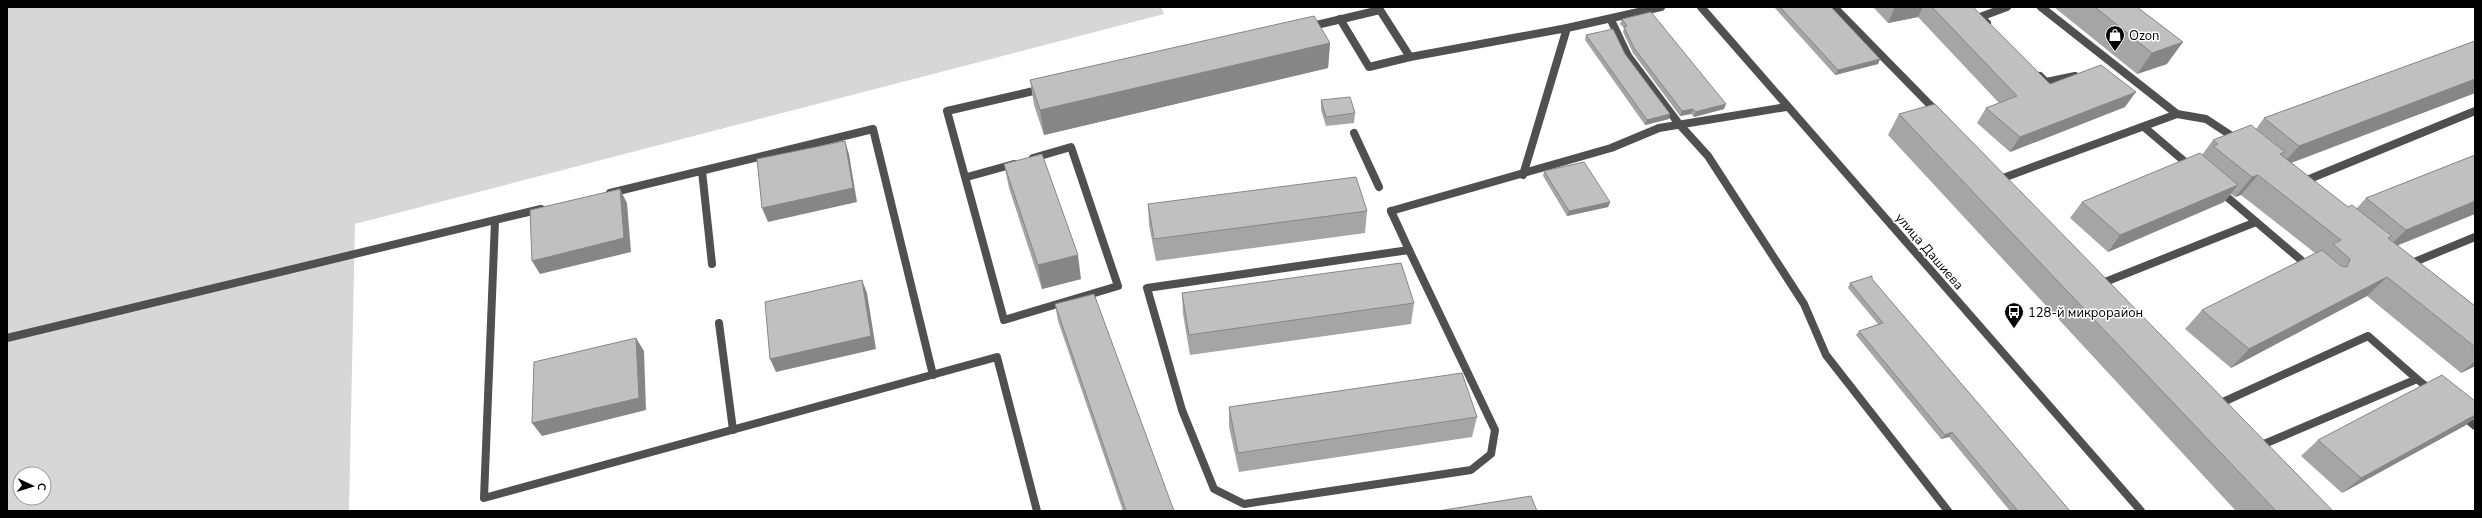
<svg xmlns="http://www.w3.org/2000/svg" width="2482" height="518" viewBox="0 0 2482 518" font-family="'Nunito Sans',sans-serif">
	<rect width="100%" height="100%" fill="#fff"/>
	<path fill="#d7d7d7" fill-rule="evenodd" d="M7,7H1161L1164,14L355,224L349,511H7ZM20,474H44V498H20Z"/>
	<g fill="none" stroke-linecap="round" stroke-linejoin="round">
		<g stroke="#505050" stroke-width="8">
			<polyline points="1834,7 1937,112"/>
			<polyline points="1340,19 1369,67 1410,57 1567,28"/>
			<polyline points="1987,23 1980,17 2007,7"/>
			<polyline points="1308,27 1380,10 1410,57"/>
			<polyline points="2040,76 2046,82 2075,76"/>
			<polyline points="2177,114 2206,119 2238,140"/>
			<polyline points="2144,127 2191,167"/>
			<polyline points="1354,133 1379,187"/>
			<polyline points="1033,158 1071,147 1118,286 1004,320 947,111 1042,89"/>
			<polyline points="702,171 712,264"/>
			<polyline points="967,177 1014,164"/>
			<polyline points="2003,178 2177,114 2041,7"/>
			<polyline points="2302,182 2475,111"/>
			<polyline points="2220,191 2308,266"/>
			<polyline points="610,193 873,129 933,375"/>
			<polyline points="1391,211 1409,250"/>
			<polyline points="495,221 484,498 997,357 1037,511"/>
			<polygon points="1409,250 1495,430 1491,454 1471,470 1244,504 1214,489 1182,410 1147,288"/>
			<polyline points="2407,265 2475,237"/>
			<polyline points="719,323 733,430"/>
			<polyline points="7,338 541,209"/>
			<polyline points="2417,379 2432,391"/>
			<polyline points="2463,416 2475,426"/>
		</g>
		<g stroke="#505050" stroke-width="8">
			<polyline points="1611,20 1628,56 1679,124 1708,156 1804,304 1826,355 1948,511"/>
			<polyline points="1523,175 1567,28 1661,7"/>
			<polyline points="1391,211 1611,148 1659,128 1786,107"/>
			<polyline points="2105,282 2256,222"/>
			<polyline points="2223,402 2368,336 2417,379 2264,444"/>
		</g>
		<polyline stroke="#505050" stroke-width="8" points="1701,7 2141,511"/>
	</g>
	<g fill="#a5a5a5">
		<polygon points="1774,7 1831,7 1880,59 1878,64 1835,75"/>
		<polygon points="1873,7 1973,7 2050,84 2125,107 2010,152 1977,123 1986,108 1999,103 1918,17 1888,23"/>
		<polygon points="2054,7 2137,7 2167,64 2137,74"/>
		<polygon points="1622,19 1724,109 1694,117 1691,114 1680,116 1633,53 1623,32 1624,28 1620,24"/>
		<polygon points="1586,35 1625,54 1669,119 1645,125 1585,40"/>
		<polygon points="2475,41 2475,93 2291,163 2348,207 2357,208 2366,198 2475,155 2398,246 2475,306 2475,366 2461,373 2367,296 2231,368 2185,329 2202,310 2315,253 2241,195 2235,197 2231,194 2224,202 2108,252 2070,218 2082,202 2202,155 2213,140 2256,129 2264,118"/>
		<polygon points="1330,43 1328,68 1044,135 1034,105 1030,80"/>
		<polygon points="1321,100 1355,113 1354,123 1326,126 1321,110"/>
		<polygon points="1899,114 2333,511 2236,511 1888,135"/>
		<polygon points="1004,164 1081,279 1042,289 1009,188"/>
		<polygon points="1544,171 1610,202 1608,207 1567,216 1543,176"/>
		<polygon points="1148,204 1367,211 1365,233 1156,261 1149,225"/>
		<polygon points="1872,279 2070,511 2010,511 1949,437 1941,439 1856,335 1859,331 1878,324 1848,288 1850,283"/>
		<polygon points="1182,293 1414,303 1411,324 1190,355 1183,314"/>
		<polygon points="1055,304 1174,511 1123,511 1058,321"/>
		<polygon points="1229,407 1477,417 1472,437 1239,472 1229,427"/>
		<polygon points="2466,425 2342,493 2301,456 2318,440"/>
	</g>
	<g fill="#868686">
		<polygon points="1895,7 1923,7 1918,17 1888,23"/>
		<polygon points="2183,42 2167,64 2137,74 2152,53"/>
		<polygon points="1330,43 1328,68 1044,135 1040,110"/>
		<polygon points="1880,59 1878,64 1835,75 1838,70"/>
		<polygon points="2475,79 2475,93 2280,167 2299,146"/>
		<polygon points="2136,92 2125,107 2010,152 2020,137"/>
		<polygon points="1726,104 1724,109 1694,117 1695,112"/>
		<polygon points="1693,109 1691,114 1680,116 1682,111"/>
		<polygon points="1670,114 1669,119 1645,125 1647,120"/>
		<polygon points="845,141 849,154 857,202 768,222 762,208"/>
		<polygon points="2258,175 2241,195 2235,197 2252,177"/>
		<polygon points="2238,185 2224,202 2108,252 2120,235"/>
		<polygon points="620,189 627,203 631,252 540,274 532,261"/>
		<polygon points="2475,201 2475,214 2384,251 2406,230"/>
		<polygon points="1610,202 1608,207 1567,216 1569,211"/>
		<polygon points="1078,255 1081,279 1042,289 1038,265"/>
		<polygon points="2387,277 2367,296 2231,368 2249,349"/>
		<polygon points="862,280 867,293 876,349 776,372 770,359"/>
		<polygon points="636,338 644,351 646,410 542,436 532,423"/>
		<polygon points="2475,361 2475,366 2461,373"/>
		<polygon points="2475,415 2475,418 2466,425 2342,493 2361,478"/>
		<polygon points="1952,432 1949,437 1941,439 1945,435"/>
	</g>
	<g fill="#c0c0c0" stroke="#868686">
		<polygon points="1780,7 1831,7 1880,59 1838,70"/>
		<polygon points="1932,7 1973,7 2050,84 2101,65 2136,92 2020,137 1986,108 2017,96"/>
		<polygon points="2095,7 2137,7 2183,42 2152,53"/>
		<polygon points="1651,12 1726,104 1695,112 1693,109 1682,111 1634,48 1624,27 1627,26 1622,19"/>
		<polygon points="1314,16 1330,43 1040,110 1030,80"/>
		<polygon points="1613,29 1625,54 1670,114 1647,120 1586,35"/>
		<polygon points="2475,41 2475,79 2299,146 2264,118"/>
		<polygon points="1350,97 1355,113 1326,117 1321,100"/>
		<polygon points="1935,104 2333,511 2276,511 1899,114"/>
		<polygon points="2251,125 2285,152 2280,154 2348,207 2352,205 2392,236 2388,238 2475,306 2475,347 2387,277 2249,349 2202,310 2322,250 2341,266 2347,267 2350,259 2333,244 2341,240 2258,175 2252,177 2213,146 2218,144 2213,140"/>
		<polygon points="845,141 853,188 762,208 757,159"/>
		<polygon points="2200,153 2238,185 2120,235 2082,202"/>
		<polygon points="1042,154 1078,255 1038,265 1004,164"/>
		<polygon points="2475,155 2475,201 2406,230 2366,198"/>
		<polygon points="1584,162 1610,202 1569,211 1544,171"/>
		<polygon points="1356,177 1367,211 1154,239 1148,204"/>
		<polygon points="620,189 624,238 532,261 530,210"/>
		<polygon points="1401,263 1414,303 1189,335 1182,293"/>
		<polygon points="1872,276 1872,279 2070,511 2018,511 1952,432 1945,435 1859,331 1883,323 1850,283"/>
		<polygon points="862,280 871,336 770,359 765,302"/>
		<polygon points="1094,294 1174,511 1126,511 1055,304"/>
		<polygon points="636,338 639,398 532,423 534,362"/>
		<polygon points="1462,373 1477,417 1238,453 1229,407"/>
		<polygon points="2442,375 2475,401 2475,415 2361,478 2318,440"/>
		<polygon points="1531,496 1537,511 1438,511"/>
	</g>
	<defs>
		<g id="shop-pin" transform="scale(1)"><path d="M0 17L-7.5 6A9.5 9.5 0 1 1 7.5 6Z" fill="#000" stroke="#fff"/><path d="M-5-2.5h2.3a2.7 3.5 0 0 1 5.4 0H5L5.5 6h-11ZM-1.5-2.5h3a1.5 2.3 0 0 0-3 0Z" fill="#fff"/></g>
		<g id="bus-pin" transform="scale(1)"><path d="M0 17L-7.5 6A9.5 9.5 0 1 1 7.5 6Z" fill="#000" stroke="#fff"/><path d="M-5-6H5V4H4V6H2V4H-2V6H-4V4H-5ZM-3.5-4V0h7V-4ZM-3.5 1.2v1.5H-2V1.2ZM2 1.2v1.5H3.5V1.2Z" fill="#fff"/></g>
	</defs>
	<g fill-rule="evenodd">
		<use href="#shop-pin" x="2115" y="35"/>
		<use href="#bus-pin" x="2014" y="312"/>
	</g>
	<g text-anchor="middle" stroke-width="3" stroke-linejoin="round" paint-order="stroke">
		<g font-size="13" fill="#000" stroke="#fff" text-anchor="start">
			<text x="2129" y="40">Ozon</text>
			<text x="2028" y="317">128-й микрорайон</text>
		</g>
		<g font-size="13" fill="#000" stroke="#fff">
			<text transform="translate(1930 251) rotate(49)" y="5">улица Дашиева</text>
		</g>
	</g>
	<rect width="2482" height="518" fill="none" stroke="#000000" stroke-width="16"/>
	<g transform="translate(32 486) rotate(94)"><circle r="19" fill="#ffffff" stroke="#999999"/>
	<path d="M0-3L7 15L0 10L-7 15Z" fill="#000000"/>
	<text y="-6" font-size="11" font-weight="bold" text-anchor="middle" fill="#000000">С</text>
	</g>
</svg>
